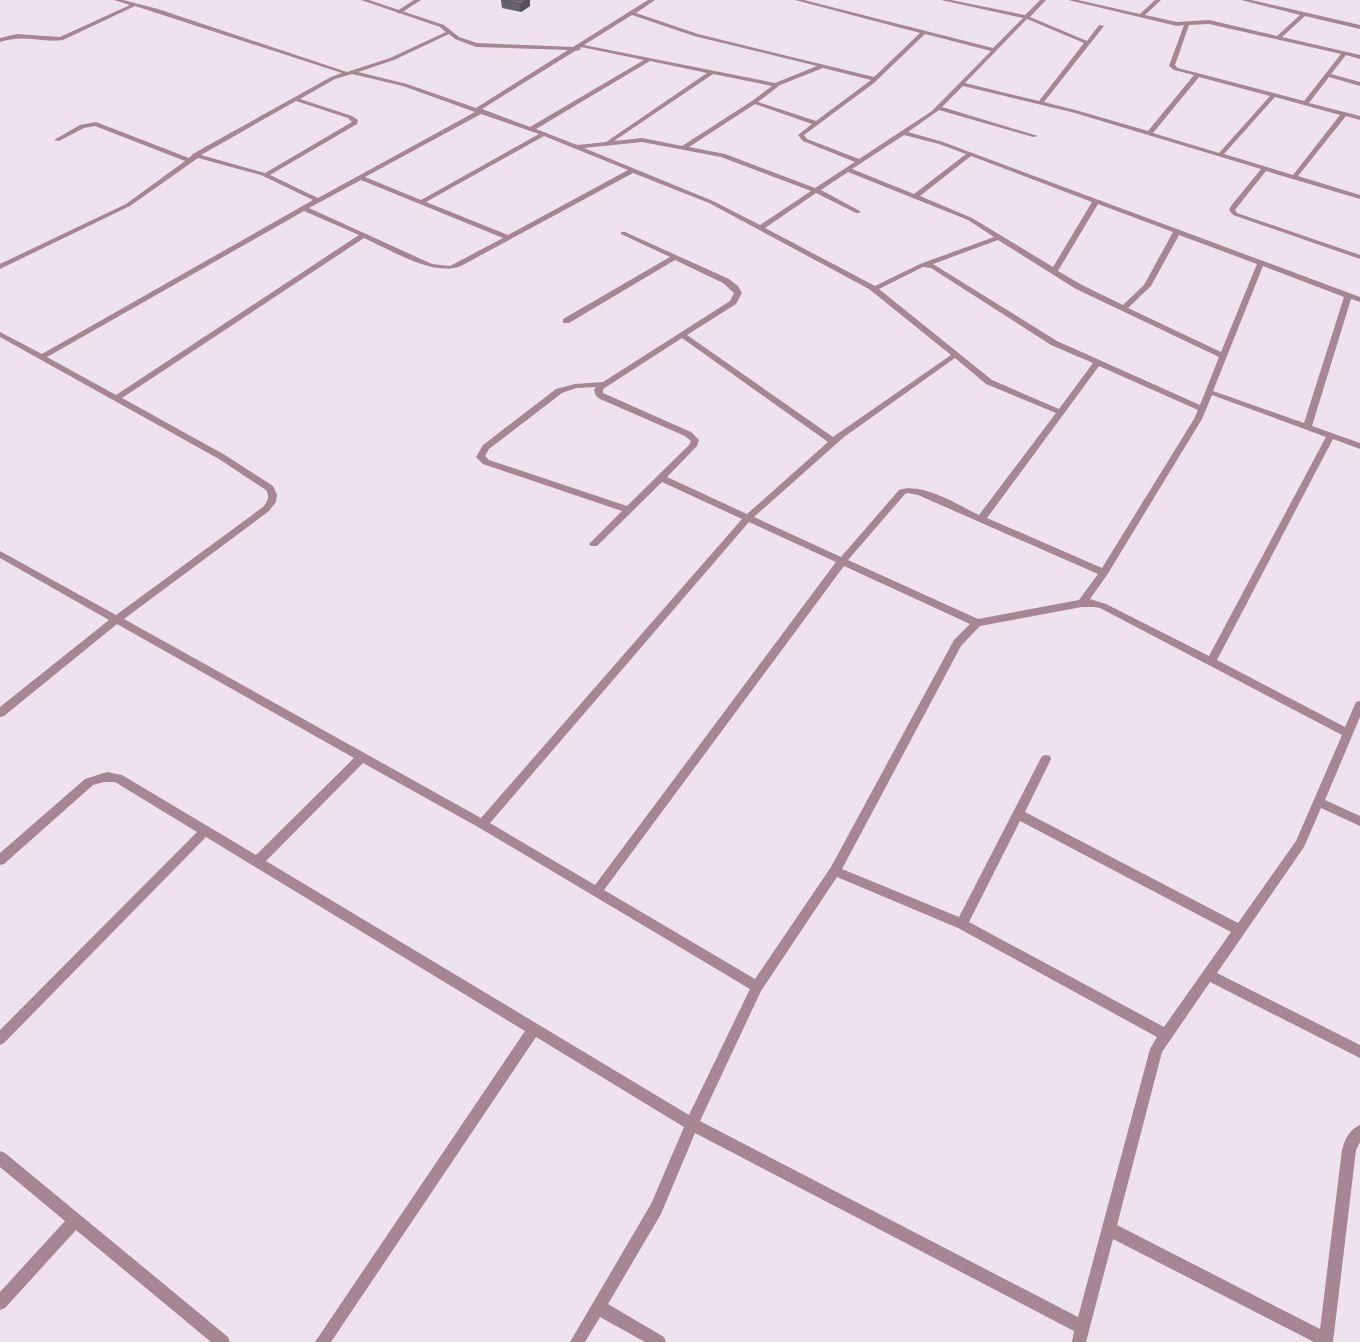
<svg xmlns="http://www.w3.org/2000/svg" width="1360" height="1342" viewBox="0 0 1360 1342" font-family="Lato,sans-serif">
	<rect width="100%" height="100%" fill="#efe2ef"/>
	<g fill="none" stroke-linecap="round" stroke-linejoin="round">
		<polygon fill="#a58692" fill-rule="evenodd" points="414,0 421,0 401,13 397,13 397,11"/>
		<g fill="#a58692" fill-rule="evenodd">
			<path d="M114,0H123L158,9L347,72L390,58L446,32L440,27L361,0H369L444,25L459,37L477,43L573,47L648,0H655L636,13L698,34L874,77L920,33L795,0H804L993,48L1023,18L941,0H951L1025,15L1040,0H1046L1030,17L1087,41L1099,25L1104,26L1044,102L1079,111L1148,131L1194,75L1174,70L1169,66L1184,25L1177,26L1068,0H1078L1140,14L1155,0H1161L1145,15L1177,22L1209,20L1277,36L1300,15L1241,0H1251L1360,25V29L1305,16L1282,37L1360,55V59L1346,55L1331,74L1360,82V86L1329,77L1309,103L1360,116V120L1346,116L1298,176L1360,195V199L1266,171L1235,210L1237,213L1360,255V259L1233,215L1229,210L1231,206L1261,169L1075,113L963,86L942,107L1038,136L1033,137L939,110L908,132L943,142L1360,297V302L1351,299L1312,426L1360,443V449L1333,439L1217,660L1345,727L1356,702L1360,701V717L1325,800L1360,816V826L1321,808L1304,847L1217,973L1360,1045V1058L1210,982L1162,1052L1117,1225L1320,1329L1342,1150C1345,1139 1349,1130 1360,1125V1142L1356,1150L1333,1342H1314L1113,1239L1086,1342H1072L1074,1331L695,1133L661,1214L608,1304L664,1337L666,1342H645L600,1317L585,1342H570L651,1204L684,1127L536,1037L331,1342H315L525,1031L206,837L4,1043L0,1045V1030L197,832L115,782H104L93,785L4,864L0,865V853L85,779L107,772L122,775L256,855L354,758L117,624L4,716L0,717V707L109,620L0,558V551L116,615L263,507C268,501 270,497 266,490L219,459L0,337V332L42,354L313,200L261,175L198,158L130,206L0,269V264L126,204L185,161L95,126L84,128L59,141L54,140L80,125L96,122L189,158L193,154L205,147L331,77L342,73L135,6L63,40C39,43 26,34 0,42V38L17,34L60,37L130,5ZM632,15L694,36L817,66L775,83L584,45ZM1027,19L1084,43L1039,101L965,83ZM1209,24L1341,54L1304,101L1178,68L1175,65L1189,25ZM449,34L455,39L476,47L568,50L476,108L407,84L358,72L394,60ZM925,34L991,51L932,111L859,159L807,139L804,135L874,83ZM581,47L644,60L530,127L482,109L575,51L580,50ZM650,61L707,73L606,142L577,145L536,129ZM823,68L871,80L816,121L758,102L780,85ZM352,74L403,86L475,112L318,198L270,175L357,124L358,120L352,116L300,99L335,79ZM713,74L772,86L752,101L682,146L642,138L614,141ZM1199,77L1270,96L1219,153L1153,133ZM1275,97L1340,115L1293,175L1224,154ZM296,101L348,118L352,122L265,173L201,155ZM755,104L812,124L798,135L803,141L855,162L815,188L725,154L689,147ZM481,114L539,134L421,200L365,177ZM904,135L939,144L966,154L914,194L852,169ZM544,136L628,170L508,235L426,202ZM642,142L721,157L811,191L760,225L713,201L584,148ZM971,156L1092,202L1053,267L972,218L920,196ZM848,172L968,220L994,237L920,264L875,286L765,228L816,193L856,213H860V211L821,190ZM633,173L709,203L869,289L951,355L833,437L687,335L736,304L742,293L738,286L729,279L625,232H621V234L670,257L563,319V323H569L675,260L723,283L734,293L730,301L603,382L575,384L556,389L483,445L476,457L483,464L622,511L589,544L591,546H597L662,482L742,519L481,818L124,619L269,511L276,502L277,495L273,486L225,455L122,398L364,238C391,250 433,277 461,266ZM361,180L503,238L450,266L432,264L309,208ZM1098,204L1173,232L1144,285L1123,305L1082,285L1058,271ZM304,211L359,235L116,395L47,357ZM1179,235L1257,264L1221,352L1128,308L1151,286ZM998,240L1076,289L1219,357L1200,405L1057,341L933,264ZM1263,266L1344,297L1304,423L1213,391ZM923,267L931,268L1051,345L1093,363L1059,409L992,380L879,289ZM682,338L828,442L747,514L667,477L697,446L699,440L691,432L603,393V389ZM955,358L986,384L1056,413L979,515C958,505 922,482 899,490L841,557L754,517L844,437ZM1099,366L1198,410L1194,419L1102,568L987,518ZM596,387L594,390L596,396L600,399L685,436L691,441L689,445L627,506L489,460L485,456L489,449L562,393L576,388ZM1212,395L1326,437L1209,656L1106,604L1090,599L1107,575L1202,419ZM908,493L918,495L1098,574L1079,600L978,619L848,560L905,494ZM749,522L836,562L595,885L490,823ZM844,566L970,624L954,640L831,867L755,979L604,890ZM1082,607H1094L1100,608L1342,735L1296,841L1238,923L1025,812L1051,759L1050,756L1046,755L1042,756L959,917L842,869L961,646L980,626ZM363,763L478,827L750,989L689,1115L266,861ZM1020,821L1231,932L1164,1027L969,922ZM837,877L958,928L1157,1037L1150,1049L1078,1317L700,1121L761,991Z"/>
			<polygon points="0,1151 5,1153 228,1337 230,1342 211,1342 76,1230 5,1308 0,1310 0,1292 65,1221 0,1167"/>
		</g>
	</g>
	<polygon fill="#65626e" points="501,0 530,6 521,12 502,8"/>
	<polygon fill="#53505a" points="526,0 530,0 530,6 521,12 520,4"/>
	<polygon fill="#767280" stroke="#53505a" points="501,0 526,0 520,4"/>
</svg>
